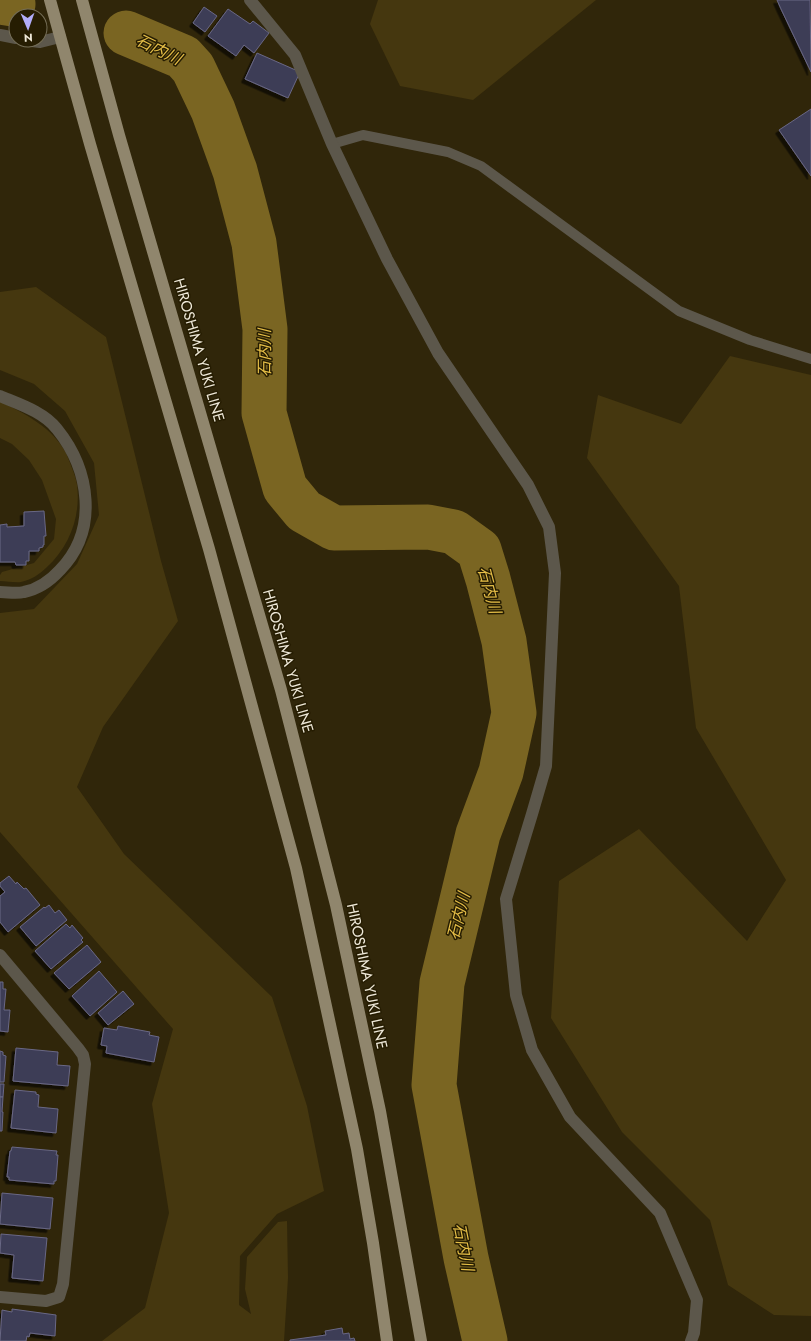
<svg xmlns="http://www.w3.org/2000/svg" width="811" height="1341" viewBox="0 0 811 1341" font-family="Jost,'Noto Sans JP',sans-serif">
	<defs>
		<filter id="shadow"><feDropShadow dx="-3.5" dy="3.5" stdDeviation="0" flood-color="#0009"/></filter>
	</defs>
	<rect width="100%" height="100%" fill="#30260a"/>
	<g fill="#45370f">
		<polygon points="378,0 596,0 473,100 400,86 370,24"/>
		<polygon points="36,287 106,337 161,561 178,621 103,727 77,787 124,854 272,997 307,1106 324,1191 277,1214 240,1256 239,1305 251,1314 245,1289 247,1257 278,1222 287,1221 288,1278 284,1341 102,1341 145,1308 169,1213 152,1104 173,1029 0,832 0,613 34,609 77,564 99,515 94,463 65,411 34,384 0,370 0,292"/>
		<polygon points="730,356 811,375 811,1316 774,1315 728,1285 710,1220 622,1132 551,1018 559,881 639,829 747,941 786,880 696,728 679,586 587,458 598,395 681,424"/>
		<path d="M0,401C25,414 52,427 66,453C69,461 76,476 77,485C81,515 70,546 47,567C40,574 31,580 21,582C15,583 7,581 0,581V575L2,572L34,563L54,539L56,519L42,480L29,460L12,444L0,438Z"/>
	</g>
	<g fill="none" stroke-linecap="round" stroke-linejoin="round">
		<g stroke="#7a6522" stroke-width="45">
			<polyline points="0,2 13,4"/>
			<polyline points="126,33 183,57 193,68 213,110 235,171 254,243 265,329 264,413 285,488 304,511 334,528 428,527 454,532 479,550 488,579 504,641 514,713 501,772 478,834 442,983 434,1085 466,1258 485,1341"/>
		</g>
	</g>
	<g fill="#3e3c57" stroke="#696885" filter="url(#shadow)">
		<polygon points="777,0 810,0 811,72 781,9"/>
		<polygon points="204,7 217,16 205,32 193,23"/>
		<polygon points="228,9 250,24 253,21 269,33 254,53 244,45 236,56 208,36"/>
		<polygon points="257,53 300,72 288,98 245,79"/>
		<polygon points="811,109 811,176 779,130"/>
		<polygon points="44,511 46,536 44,536 44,545 43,545 43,547 39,548 39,551 29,551 29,561 26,561 26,565 16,565 15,562 0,562 0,525 7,524 7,527 24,526 24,512"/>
		<polygon points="9,876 16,884 17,882 24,889 26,888 40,905 8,932 0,922 0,896 5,892 0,886 0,883"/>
		<polygon points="49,905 55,913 59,910 67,920 36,946 20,927 44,907 45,908"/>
		<polygon points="66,924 70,928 72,925 83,938 81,940 83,942 51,969 35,951"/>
		<polygon points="87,945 101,962 69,989 54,973"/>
		<polygon points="99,971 117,992 90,1016 72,996"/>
		<polygon points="0,982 3,982 3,989 6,989 4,1010 10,1010 8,1032 0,1031"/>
		<polygon points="123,991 134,1004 108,1025 98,1013"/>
		<polygon points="118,1026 150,1032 149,1035 159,1037 154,1062 106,1053 107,1046 101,1045 104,1028 117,1030"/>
		<polygon points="16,1048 58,1052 57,1065 70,1066 68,1086 13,1081"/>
		<polygon points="0,1051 3,1052 3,1055 6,1056 4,1082 0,1082"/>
		<polygon points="0,1084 4,1084 3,1097 0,1097"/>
		<polygon points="15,1090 36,1092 36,1094 39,1095 38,1107 58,1109 56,1133 11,1128"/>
		<polygon points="0,1097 3,1097 2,1112 3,1112 2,1131 0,1131"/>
		<polygon points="12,1147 57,1151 56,1155 58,1155 56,1181 54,1181 54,1184 9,1180 9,1177 7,1177 10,1151 11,1151"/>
		<polygon points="2,1193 53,1198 50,1229 0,1224"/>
		<polygon points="1,1234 47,1238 43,1281 12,1278 14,1255 0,1253"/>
		<polygon points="12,1309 56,1315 55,1336 30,1333 29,1337 27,1336 26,1341 0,1341 2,1310 12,1312"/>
		<polygon points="342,1328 343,1334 349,1333 350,1339 354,1338 355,1341 290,1341 290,1340 326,1335 325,1331"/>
	</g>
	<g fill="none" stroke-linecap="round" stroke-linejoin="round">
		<polyline stroke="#5c574b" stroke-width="10" points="332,144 363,135 448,152 481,166 679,311 750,340 811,359"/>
		<g stroke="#5c574b" stroke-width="12">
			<polyline points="250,0 295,55 332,144 387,259 438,353 528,485 549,527 555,573 546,766 532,814 506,899 516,995 532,1050 570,1117 660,1213 697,1300 694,1333 691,1341"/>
			<polyline points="0,35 16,38"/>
			<polyline points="24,40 40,42 60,37"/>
			<path d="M0,396C19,404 44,412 57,429C90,470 99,530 60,570C50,581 39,589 24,592C16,594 8,592 0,592"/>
			<polyline points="0,955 78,1048 83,1055 85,1064 63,1284 59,1297 46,1301 0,1297"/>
		</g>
		<g stroke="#90866d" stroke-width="12">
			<polyline points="50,0 90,144 209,549 296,868 357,1149 373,1243 387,1341"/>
			<polyline points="82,0 119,135 281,690 336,905 380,1111 421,1341"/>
		</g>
	</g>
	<g text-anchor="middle" stroke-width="3" stroke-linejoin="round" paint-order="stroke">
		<g font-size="15" fill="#efe9d9" stroke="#261d02">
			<text transform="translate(199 350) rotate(74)" y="5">HIROSHIMA YUKI LINE</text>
			<text transform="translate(288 661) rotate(74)" y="5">HIROSHIMA YUKI LINE</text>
			<text transform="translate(367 976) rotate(78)" y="5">HIROSHIMA YUKI LINE</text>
		</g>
		<g font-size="16" font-style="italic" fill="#e5be47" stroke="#261d02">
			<text transform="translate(159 49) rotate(26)" y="6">石内川</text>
			<text transform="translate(264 353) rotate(-90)" y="6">石内川</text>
			<text transform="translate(490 590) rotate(75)" y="6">石内川</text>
			<text transform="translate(458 916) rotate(-76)" y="6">石内川</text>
			<text transform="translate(464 1247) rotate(79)" y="6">石内川</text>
		</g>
	</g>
	<g transform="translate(28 28) rotate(178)"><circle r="19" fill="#261d02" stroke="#766f58"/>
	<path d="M0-3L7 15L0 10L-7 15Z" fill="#b2adf9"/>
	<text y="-6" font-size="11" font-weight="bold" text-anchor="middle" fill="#efe9d9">N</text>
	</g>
</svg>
